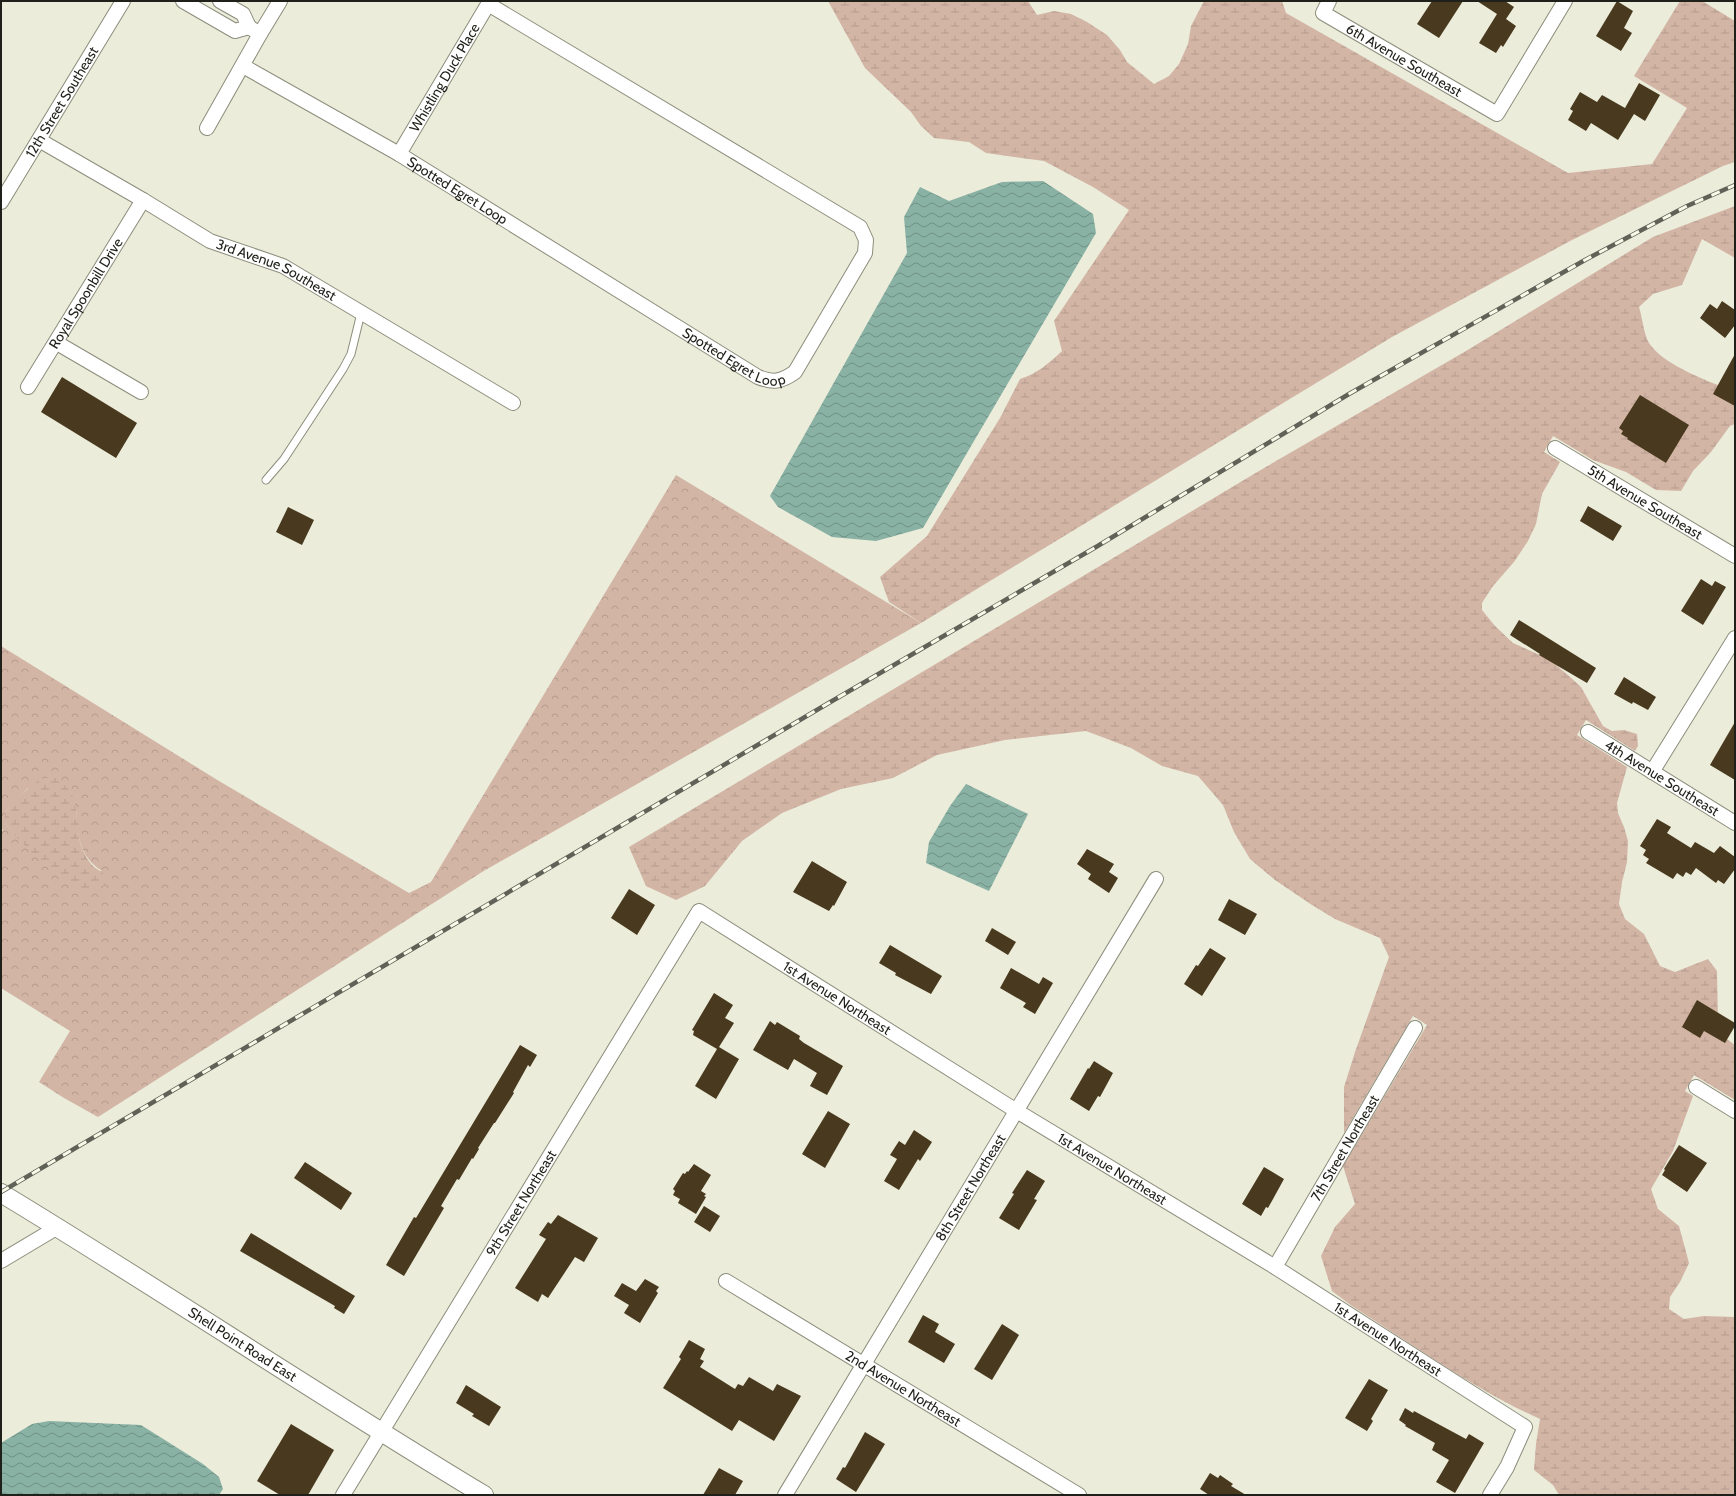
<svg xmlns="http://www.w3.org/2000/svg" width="1736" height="1496" viewBox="0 0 1736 1496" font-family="Cabin,sans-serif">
	<defs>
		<pattern id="forest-crowns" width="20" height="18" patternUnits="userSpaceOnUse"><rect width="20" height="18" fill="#d3b5a6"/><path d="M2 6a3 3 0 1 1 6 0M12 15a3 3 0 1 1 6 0" fill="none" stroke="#b59b8e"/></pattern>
		<pattern id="wetland-marsh" width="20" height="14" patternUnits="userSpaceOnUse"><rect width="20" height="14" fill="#d3b5a6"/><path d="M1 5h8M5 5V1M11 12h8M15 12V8" fill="none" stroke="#b59b8e"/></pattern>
		<pattern id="water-waves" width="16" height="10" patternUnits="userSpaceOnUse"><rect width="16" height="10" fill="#89b2a4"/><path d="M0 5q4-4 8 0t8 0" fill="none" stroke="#6f9085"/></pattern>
	</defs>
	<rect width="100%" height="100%" fill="#ebecda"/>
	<path fill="url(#forest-crowns)" fill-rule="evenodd" d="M676,475L921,623L482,872L98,1117L64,1098L39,1082L70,1031L1,988V833L3,830L1,828V646L219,781L409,893L431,882ZM28,788L76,808C77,833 79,857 102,871L46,866L7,826L5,812Z"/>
	<g fill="url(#wetland-marsh)">
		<path d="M828,1H1028L1037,15L1054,11L1071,14L1087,22L1107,35L1120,50L1127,62L1154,84L1169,76L1179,64L1188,44L1191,26L1204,1H1282L1286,13L1568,173L1652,164L1687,108L1634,76L1680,1H1702L1735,21V162L1723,166L1572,240L1392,337L921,623L889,602L880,577L927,536L1000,418L1020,379C1037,374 1049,363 1062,351L1054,321L1129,210L1093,187L1044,161L986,153L969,142L934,138L921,126L911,112L865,68Z"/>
		<path d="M1735,206V258L1702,239L1682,285L1653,294L1639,307C1642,316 1644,335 1649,343C1663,365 1711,383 1735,391V424L1730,426L1711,452L1693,471L1681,491L1656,490L1626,472L1593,460L1553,436L1544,452L1560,462L1542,494L1536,524L1528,541L1514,562L1493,586L1482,603V610L1495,626L1513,643L1549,659L1569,676L1581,687L1603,726L1612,731L1624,730L1637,734L1638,746L1635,751L1586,720L1577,735L1627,767L1617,803L1618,813L1624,827L1628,841L1627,862L1622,882L1619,904L1625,919L1644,934L1660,966L1675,972L1708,959L1717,971L1718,1022L1724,1037L1735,1045V1100L1694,1075L1685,1091L1693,1096L1673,1151L1651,1189L1658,1209L1679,1226L1689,1263L1680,1282L1670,1297L1669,1309L1684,1319L1704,1316L1735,1317V1495H1559L1553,1485L1534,1470L1536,1444L1540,1419C1475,1390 1412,1344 1352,1306L1332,1291L1321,1256L1335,1227L1355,1204L1343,1166L1427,1025L1413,1016L1344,1133V1087L1355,1052L1389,957L1380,938L1335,919L1312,905L1275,880L1250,859L1234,832L1223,805L1198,776L1162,766L1131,748L1086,731L1005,740L937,755L893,778L841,789L782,813L742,841L705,886L676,900L646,886L629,847L1259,471L1466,351L1653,237Z"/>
		<path d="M54,777C58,780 63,783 67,787C81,802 74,831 83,850C85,855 89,862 93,866C98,870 103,872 107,877L106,883C99,890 91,893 81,891C64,888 19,840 7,826L5,818V812L17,798L40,779Z"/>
	</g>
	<g fill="url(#water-waves)">
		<polygon points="1043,181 1093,214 1096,233 923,528 876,541 832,537 778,507 770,496 907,253 904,217 920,187 949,201 1002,182"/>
		<polygon points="966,784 1028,814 989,891 926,863 929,842 950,806"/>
		<polygon points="49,1421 141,1425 203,1464 219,1477 223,1489 219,1495 1,1495 1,1443 32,1424"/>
	</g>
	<g fill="#49391e">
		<polygon points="1432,1 1463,1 1439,38 1417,24"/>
		<polygon points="1477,1 1505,1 1514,7 1506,19 1516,26 1503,47 1501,45 1496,53 1479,43 1497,14"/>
		<polygon points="1617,1 1633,11 1624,28 1632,33 1621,51 1596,36"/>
		<polygon points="1639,83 1660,95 1645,121 1634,114 1618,140 1591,123 1586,131 1568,120 1573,111 1570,109 1580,92 1597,102 1602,95 1625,108"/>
		<polygon points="1722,301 1735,310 1735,325 1725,338 1700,318 1710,304 1717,309"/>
		<polygon points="1735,354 1735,406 1713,394"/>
		<polygon points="62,377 137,423 116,458 41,412"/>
		<polygon points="1640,395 1689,425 1666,463 1627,439 1628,438 1621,434 1623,431 1619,428"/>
		<polygon points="1588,506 1622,526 1613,541 1580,521"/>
		<polygon points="288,507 314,520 302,545 276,532"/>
		<polygon points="1701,579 1712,586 1715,581 1726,587 1703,625 1681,611"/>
		<polygon points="1519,620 1596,668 1587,683 1539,655 1540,654 1510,635"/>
		<polygon points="1624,677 1656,697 1648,710 1633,702 1632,704 1614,694"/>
		<polygon points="1735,722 1735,780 1710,765"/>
		<polygon points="1657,819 1671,827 1667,833 1691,848 1695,842 1714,853 1720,846 1735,857 1735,869 1724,884 1718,880 1716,883 1696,868 1691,875 1686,872 1683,877 1677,873 1673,879 1646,863 1649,859 1643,855 1646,850 1640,846"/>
		<polygon points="1087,849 1114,864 1109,872 1118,878 1109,893 1088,879 1091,874 1077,864"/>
		<polygon points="812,861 847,882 834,906 833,905 829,911 793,892"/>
		<polygon points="629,889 655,905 637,935 611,918"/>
		<polygon points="1229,899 1257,914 1245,935 1218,920"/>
		<polygon points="992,928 1016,942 1008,955 985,941"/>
		<polygon points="890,945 942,976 931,994 895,975 896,973 879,963"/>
		<polygon points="1210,948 1226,958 1202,996 1184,984 1196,965 1198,966"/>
		<polygon points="1011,968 1039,984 1043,977 1053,983 1035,1014 1023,1007 1026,1003 1000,988"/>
		<polygon points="714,993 733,1005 725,1018 734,1023 719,1047 739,1059 716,1099 695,1086 717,1049 693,1035 694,1031 692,1030"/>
		<polygon points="1697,1000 1735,1023 1735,1026 1725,1043 1704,1031 1700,1038 1682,1027"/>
		<polygon points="770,1021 775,1025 777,1022 800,1036 799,1039 804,1043 843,1066 827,1095 810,1086 817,1073 794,1059 788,1070 753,1050"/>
		<polygon points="520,1045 537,1055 530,1067 528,1065 513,1092 514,1093 495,1123 494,1123 478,1148 479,1149 473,1159 472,1158 459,1180 457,1179 441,1206 444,1208 404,1276 386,1265 414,1217 416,1218"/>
		<polygon points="1094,1061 1113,1073 1100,1097 1098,1096 1089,1111 1070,1099 1088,1068 1089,1069"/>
		<polygon points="828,1111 850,1124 825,1168 802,1154"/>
		<polygon points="914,1130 932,1142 920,1161 918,1159 899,1190 884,1181 897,1159 890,1155 899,1141 905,1145"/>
		<polygon points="1679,1145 1707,1163 1687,1192 1662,1175 1665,1170 1664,1169"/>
		<polygon points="305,1162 352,1193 341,1210 294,1178"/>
		<polygon points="694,1164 711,1175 701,1191 706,1194 704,1196 706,1197 696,1214 678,1203 680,1199 673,1195 675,1191 673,1189 683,1173 685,1174 687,1171 688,1172"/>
		<polygon points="1264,1167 1284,1179 1268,1208 1266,1207 1261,1216 1242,1204"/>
		<polygon points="1027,1170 1045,1181 1034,1199 1037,1200 1019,1230 999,1218 1014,1194 1012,1193"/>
		<polygon points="704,1206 720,1216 710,1232 694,1222"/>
		<polygon points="558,1215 598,1238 584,1262 575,1257 548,1298 542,1294 538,1302 515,1288 546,1239 539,1235 548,1222 551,1224"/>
		<polygon points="251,1233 355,1296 344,1314 334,1308 335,1306 240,1251"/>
		<polygon points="645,1279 659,1287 656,1291 658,1293 640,1323 624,1313 629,1305 614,1296 622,1283 636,1291"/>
		<polygon points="923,1315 939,1324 935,1332 955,1344 944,1363 908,1342"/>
		<polygon points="1002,1324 1019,1335 992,1380 974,1369"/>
		<polygon points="689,1340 705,1349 700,1359 704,1361 700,1367 735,1389 738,1384 743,1386 749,1377 773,1391 777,1384 801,1396 774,1441 739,1420 732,1431 663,1388 681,1359 679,1357"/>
		<polygon points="1369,1379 1388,1390 1371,1419 1373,1421 1367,1431 1345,1418"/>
		<polygon points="466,1385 501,1407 489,1426 472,1416 474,1414 456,1403"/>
		<polygon points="1405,1408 1413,1413 1414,1411 1466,1439 1469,1434 1484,1443 1455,1493 1436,1482 1449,1460 1432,1450 1435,1443 1405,1426 1406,1425 1399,1420"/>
		<polygon points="291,1424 334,1450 308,1495 280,1495 257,1481"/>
		<polygon points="865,1432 885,1444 856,1492 836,1479 843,1467 845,1468"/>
		<polygon points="719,1468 743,1481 735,1495 703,1495"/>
		<polygon points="1210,1473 1218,1478 1220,1475 1233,1484 1231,1486 1246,1495 1209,1495 1200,1489"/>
	</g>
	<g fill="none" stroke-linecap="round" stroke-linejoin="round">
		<g stroke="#8c8d7c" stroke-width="9">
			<polyline id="service" points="266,480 284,459 343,369 351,354 361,313"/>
		</g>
		<g stroke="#8c8d7c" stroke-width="16">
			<g id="minor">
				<polyline points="183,1 235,31 249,27 243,14 220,1"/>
				<path id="s1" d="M1329,1L1323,13L1497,114L1565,1"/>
				<polyline points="260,34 280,1"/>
				<path id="s2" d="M243,66L399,154L758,377C773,383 781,382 795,372L865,253L866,240L860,227L488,4"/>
				<polyline points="207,128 260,34 249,27"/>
				<path id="s3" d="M39,140L143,200L210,241L283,266L513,403"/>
				<path id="s4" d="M399,154L490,1"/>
				<path id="s5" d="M1,202L123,1"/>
				<polyline points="57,343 141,392"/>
				<path id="s6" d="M28,387L143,200"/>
				<path id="s7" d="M1555,448L1735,556"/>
				<path id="s8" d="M1588,732L1735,823"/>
				<polyline points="1652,772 1735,638"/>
				<polyline points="1696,1087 1735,1111"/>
				<polyline points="1,1261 58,1227"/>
				<path id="s9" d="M1275,1267L1415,1028"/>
				<path id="s10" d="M726,1281L1079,1495"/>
				<path id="s11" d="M343,1495L699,911L1015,1110L1275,1267L1525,1427L1507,1467L1490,1495"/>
				<path id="s12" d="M785,1495L1156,879"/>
			</g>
		</g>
		<g stroke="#8c8d7c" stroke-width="20">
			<g id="tertiary">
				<path id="s13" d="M1,1193C163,1291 321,1397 484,1495"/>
			</g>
		</g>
		<use href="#service" stroke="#fff" stroke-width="7"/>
		<use href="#minor" stroke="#fff" stroke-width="14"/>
		<use href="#tertiary" stroke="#fff" stroke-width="18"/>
		<g stroke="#606157" stroke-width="4.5">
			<polyline id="rail" points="1,1192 827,704 1096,547 1349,394 1585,260 1687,206 1735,185"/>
		</g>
		<use href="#rail" stroke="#f8fae7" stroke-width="3" stroke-dasharray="9" stroke-linecap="butt"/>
	</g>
	<g text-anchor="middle" stroke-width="4" stroke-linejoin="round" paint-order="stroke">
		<g font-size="14" fill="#1f2019" stroke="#f8fae7">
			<text dy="5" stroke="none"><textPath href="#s1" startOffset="107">6th Avenue Southeast</textPath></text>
			<text dy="5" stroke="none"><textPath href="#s4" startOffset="89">Whistling Duck Place</textPath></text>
			<text dy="5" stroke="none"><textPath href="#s5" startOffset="117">12th Street Southeast</textPath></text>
			<text dy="5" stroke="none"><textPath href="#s2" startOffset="248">Spotted Egret Loop</textPath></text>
			<text dy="5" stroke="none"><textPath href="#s3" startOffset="271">3rd Avenue Southeast</textPath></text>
			<text dy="5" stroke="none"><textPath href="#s6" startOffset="110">Royal Spoonbill Drive</textPath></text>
			<text dy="5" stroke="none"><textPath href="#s2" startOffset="572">Spotted Egret Loop</textPath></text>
			<text dy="5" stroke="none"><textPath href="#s7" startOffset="105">5th Avenue Southeast</textPath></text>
			<text dy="5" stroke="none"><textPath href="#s8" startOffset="87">4th Avenue Southeast</textPath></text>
			<text dy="5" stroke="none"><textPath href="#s11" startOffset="847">1st Avenue Northeast</textPath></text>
			<text dy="5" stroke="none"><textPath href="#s9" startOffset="138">7th Street Northeast</textPath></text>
			<text dy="5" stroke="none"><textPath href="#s11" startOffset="1171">1st Avenue Northeast</textPath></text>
			<text dy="5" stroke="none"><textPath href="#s12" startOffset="359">8th Street Northeast</textPath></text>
			<text dy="5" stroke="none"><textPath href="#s11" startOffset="342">9th Street Northeast</textPath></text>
			<text dy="5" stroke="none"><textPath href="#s11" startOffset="1495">1st Avenue Northeast</textPath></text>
			<text dy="5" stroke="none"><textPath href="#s13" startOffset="285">Shell Point Road East</textPath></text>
			<text dy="5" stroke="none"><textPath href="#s10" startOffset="207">2nd Avenue Northeast</textPath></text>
		</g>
	</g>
	<rect width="1736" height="1496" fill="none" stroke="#1f2019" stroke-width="4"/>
</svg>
